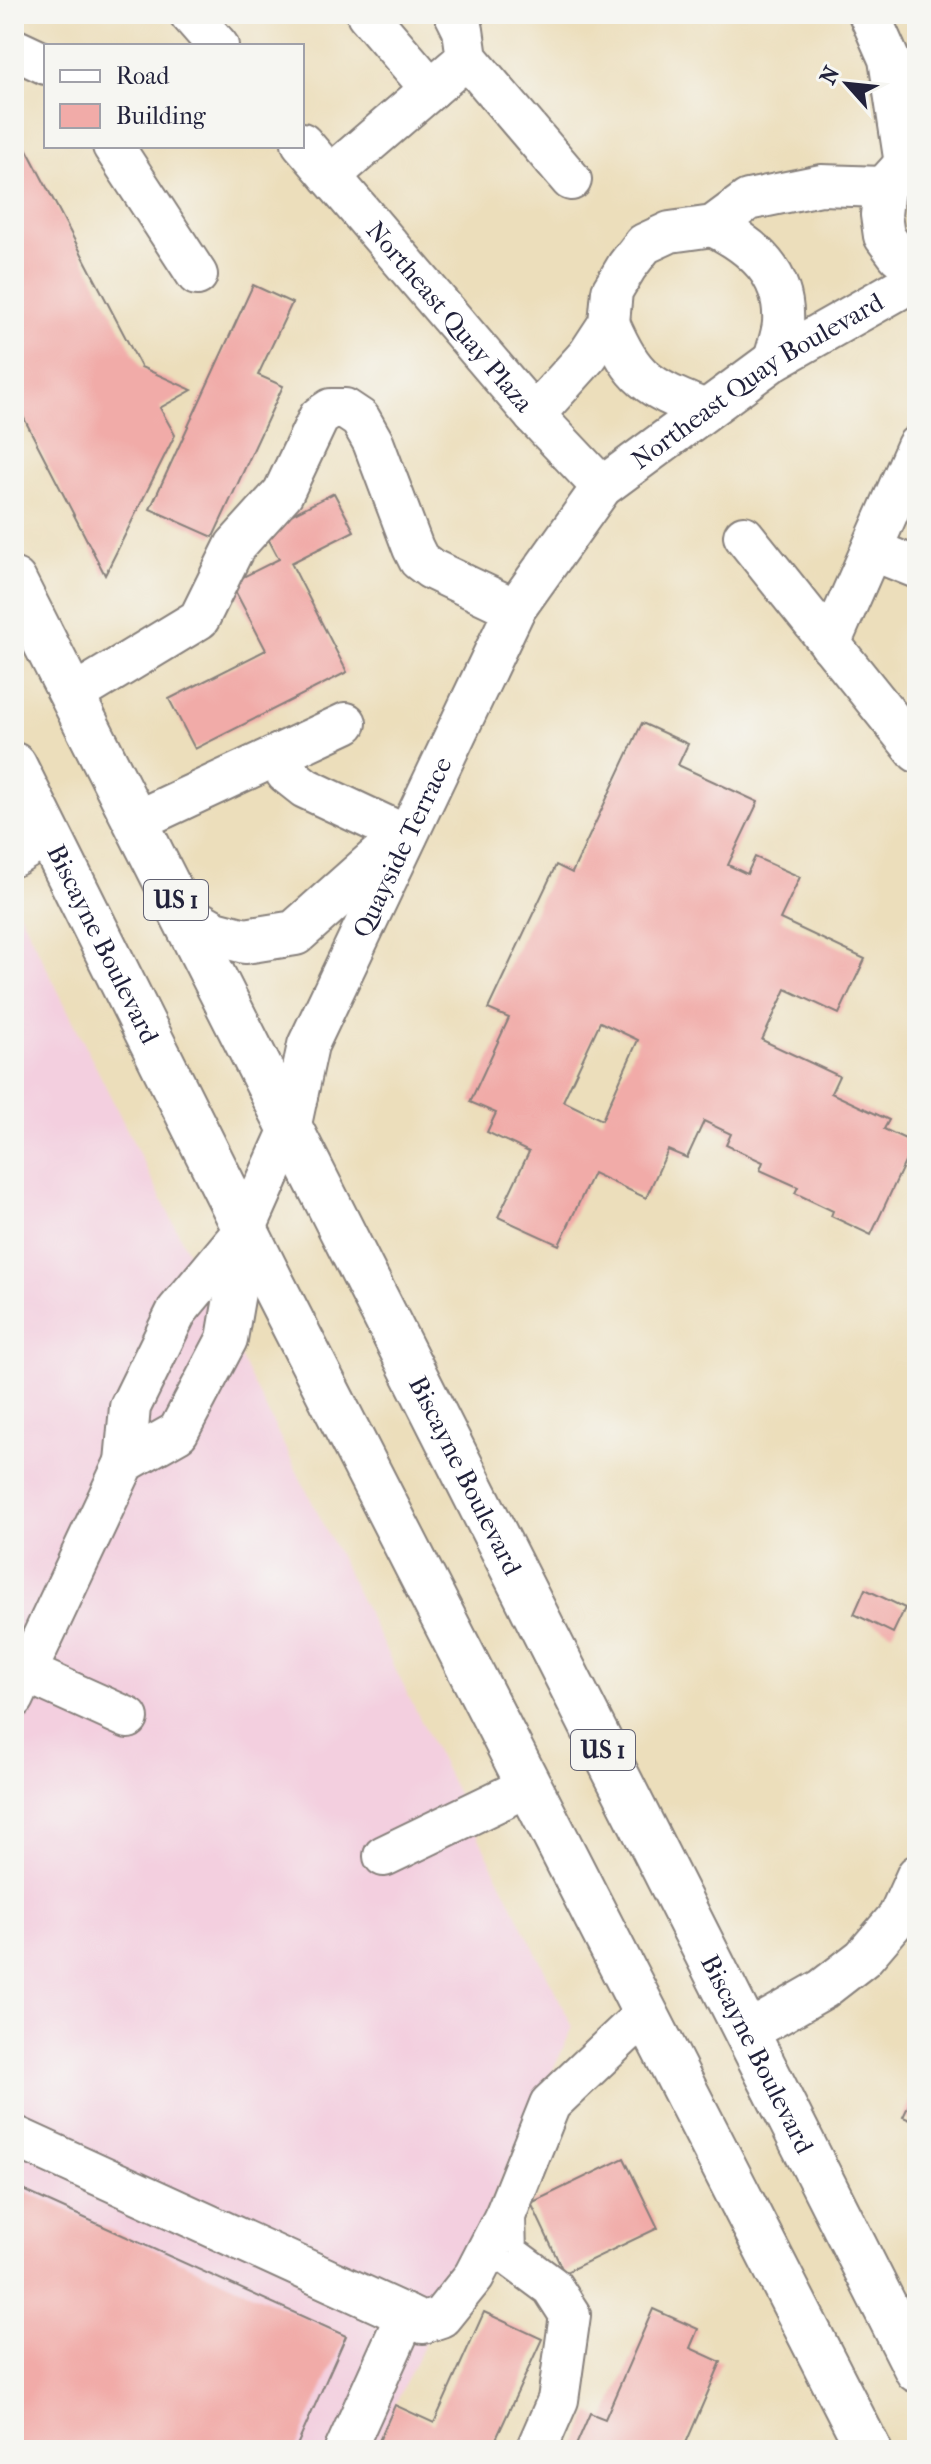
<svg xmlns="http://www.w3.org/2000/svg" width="931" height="2464" viewBox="0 0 931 2464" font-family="'IM FELL French Canon',serif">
	<rect width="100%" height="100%" fill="#f6f6f2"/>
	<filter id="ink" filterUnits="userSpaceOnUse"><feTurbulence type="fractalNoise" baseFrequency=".0125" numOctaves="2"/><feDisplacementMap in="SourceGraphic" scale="16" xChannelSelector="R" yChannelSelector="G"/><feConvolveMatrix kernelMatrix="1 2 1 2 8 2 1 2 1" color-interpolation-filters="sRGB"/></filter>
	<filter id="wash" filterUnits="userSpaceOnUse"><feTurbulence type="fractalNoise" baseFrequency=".006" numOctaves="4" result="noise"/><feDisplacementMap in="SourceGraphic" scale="32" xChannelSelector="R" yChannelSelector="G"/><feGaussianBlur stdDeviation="1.8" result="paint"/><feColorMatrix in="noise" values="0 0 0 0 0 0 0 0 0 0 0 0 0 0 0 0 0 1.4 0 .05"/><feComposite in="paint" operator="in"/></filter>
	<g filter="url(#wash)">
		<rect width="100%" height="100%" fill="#ecdebb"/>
		<polygon fill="#f3cfdf" points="14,902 573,2027 374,2450 14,2450"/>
		<g id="blocks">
			<g fill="#f1aba8" fill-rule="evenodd">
				<polygon points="22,140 141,367 192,390 160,408 175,435 105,575 14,399 14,155"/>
				<polygon points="253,285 292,303 258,375 283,386 213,537 150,509"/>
				<polygon points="334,493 354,531 291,563 347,672 195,749 169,699 266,650 231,583 279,559 263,529"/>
				<path d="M642,723L688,744L678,765L758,802L728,865L747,874L755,857L800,877L780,919L865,959L839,1014L786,989L762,1040L839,1076L831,1093L889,1120L884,1129L914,1143L871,1235L831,1216L833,1211L795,1193L798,1187L760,1170L763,1162L726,1145L731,1134L704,1121L687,1158L668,1150L646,1198L593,1173L559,1245L498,1217L529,1152L487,1132L496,1113L470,1102L509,1018L488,1009L556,865L572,873ZM600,1022L638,1040L602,1120L563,1101Z"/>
				<polygon points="865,1589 905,1608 893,1633 854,1614"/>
				<polygon points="917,2088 917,2123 903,2117"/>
				<polygon points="624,2158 658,2228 564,2273 531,2203"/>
				<polygon points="14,2186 346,2336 295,2450 14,2450"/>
				<polygon points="653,2309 698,2329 690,2348 721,2362 683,2450 574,2450 590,2413 605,2419"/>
				<polygon points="484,2312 542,2339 491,2450 375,2450 395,2405 434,2423"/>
			</g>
		</g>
	</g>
	<g filter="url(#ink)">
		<use href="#blocks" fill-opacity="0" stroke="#87807b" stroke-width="2"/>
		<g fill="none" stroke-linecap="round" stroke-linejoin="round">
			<g stroke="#87807b" stroke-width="44">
				<g id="minor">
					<polyline points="190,14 218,46"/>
					<polyline points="367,14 431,89"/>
					<polyline points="455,14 463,30 467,58 571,180"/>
					<polyline points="869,14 889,59 905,164"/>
					<polyline points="14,49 46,64"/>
					<path id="s1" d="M302,143L534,415L602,487"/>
					<polyline points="113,146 197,275"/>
					<polyline points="902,167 884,187 881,215 884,236 898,255 917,267"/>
					<polyline points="330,176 467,58"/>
					<path d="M713,226C753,246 786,274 783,323C782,335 777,348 774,360"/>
					<path d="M609,323C635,382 647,386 705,410"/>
					<polyline points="534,415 588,355 609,323 612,291 627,266 644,244 670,232 713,226 748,200 821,185 884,187"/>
					<polyline points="744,536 917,752"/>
					<polyline points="872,550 917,568"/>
					<polyline points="830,644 917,446"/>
					<polyline points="72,696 199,619 235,546 283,493 319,417 331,409 345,409 360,419 373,442 413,548 419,560 431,569 515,609"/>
					<polyline points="280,754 286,773 305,788 405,835"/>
					<polyline points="136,821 346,723"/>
					<polyline points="14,856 49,835"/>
					<path id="s2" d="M246,1228L177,1311L130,1407L125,1462L178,1432L227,1339L246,1228L290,1129L308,1045L515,609L602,487L774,360L917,279"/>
					<polyline points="26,1672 128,1718"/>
					<polyline points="14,1698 125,1462"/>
					<polyline points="384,1856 529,1786"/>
					<polyline points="746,2033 823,1989 863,1958 898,1917 917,1875"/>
					<polyline points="14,2136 423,2323 441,2317 474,2276 505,2216 550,2104 646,2013"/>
					<polyline points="505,2216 506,2253 552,2287 570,2315 558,2400 536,2450"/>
					<polyline points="345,2450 406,2315"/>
				</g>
			</g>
			<g stroke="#87807b" stroke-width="48">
				<g id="major">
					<path id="s3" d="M14,581L917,2370"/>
					<path id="s4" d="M14,765L271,1281L869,2450"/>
					<polyline points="184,915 215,933 245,941 295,933 405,835"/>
				</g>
			</g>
			<use href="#minor" stroke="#fff" stroke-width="40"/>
			<use href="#major" stroke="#fff" stroke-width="44"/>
		</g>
	</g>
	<g text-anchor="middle" stroke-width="8" stroke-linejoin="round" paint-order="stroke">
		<g fill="#f6f6f2" stroke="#626272" stroke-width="2">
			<rect x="144" y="880" width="64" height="40" rx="6"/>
			<rect x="571" y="1730" width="64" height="40" rx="6"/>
		</g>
		<g font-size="24" font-weight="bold" fill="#22223b">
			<text x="176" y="908">US 1</text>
			<text x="603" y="1758">US 1</text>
		</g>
		<g font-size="26" fill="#22223b" stroke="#f6f6f2">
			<text dy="9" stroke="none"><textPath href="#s1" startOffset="228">Northeast Quay Plaza</textPath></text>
			<text dy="9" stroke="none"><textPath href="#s2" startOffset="1564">Northeast Quay Boulevard</textPath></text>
			<text dy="9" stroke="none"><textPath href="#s2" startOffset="962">Quayside Terrace</textPath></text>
			<text dy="9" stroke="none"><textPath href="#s4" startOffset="200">Biscayne Boulevard</textPath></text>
			<text dy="9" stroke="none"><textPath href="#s3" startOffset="1002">Biscayne Boulevard</textPath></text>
			<text dy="9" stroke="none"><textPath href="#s3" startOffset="1650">Biscayne Boulevard</textPath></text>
		</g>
	</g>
	<rect width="931" height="2464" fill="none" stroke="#f6f6f2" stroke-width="48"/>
	<rect x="44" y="44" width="260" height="104" fill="#f6f6f2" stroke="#a1a1a9" stroke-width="2"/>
	<rect x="60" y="70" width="40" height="12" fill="#ffffff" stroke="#a1a1a9" stroke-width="2"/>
	<text x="116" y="84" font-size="24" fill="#22223b">Road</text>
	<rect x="60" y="104" width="40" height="24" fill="#f1aba8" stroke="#a1a1a9" stroke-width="2"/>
	<text x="116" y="124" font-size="24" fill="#22223b">Building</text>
	<g transform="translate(847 84) rotate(297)" stroke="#f6f6f2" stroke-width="6" paint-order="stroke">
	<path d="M0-6L14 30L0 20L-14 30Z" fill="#22223b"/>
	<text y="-12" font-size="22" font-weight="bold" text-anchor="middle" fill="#22223b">N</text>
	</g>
</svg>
